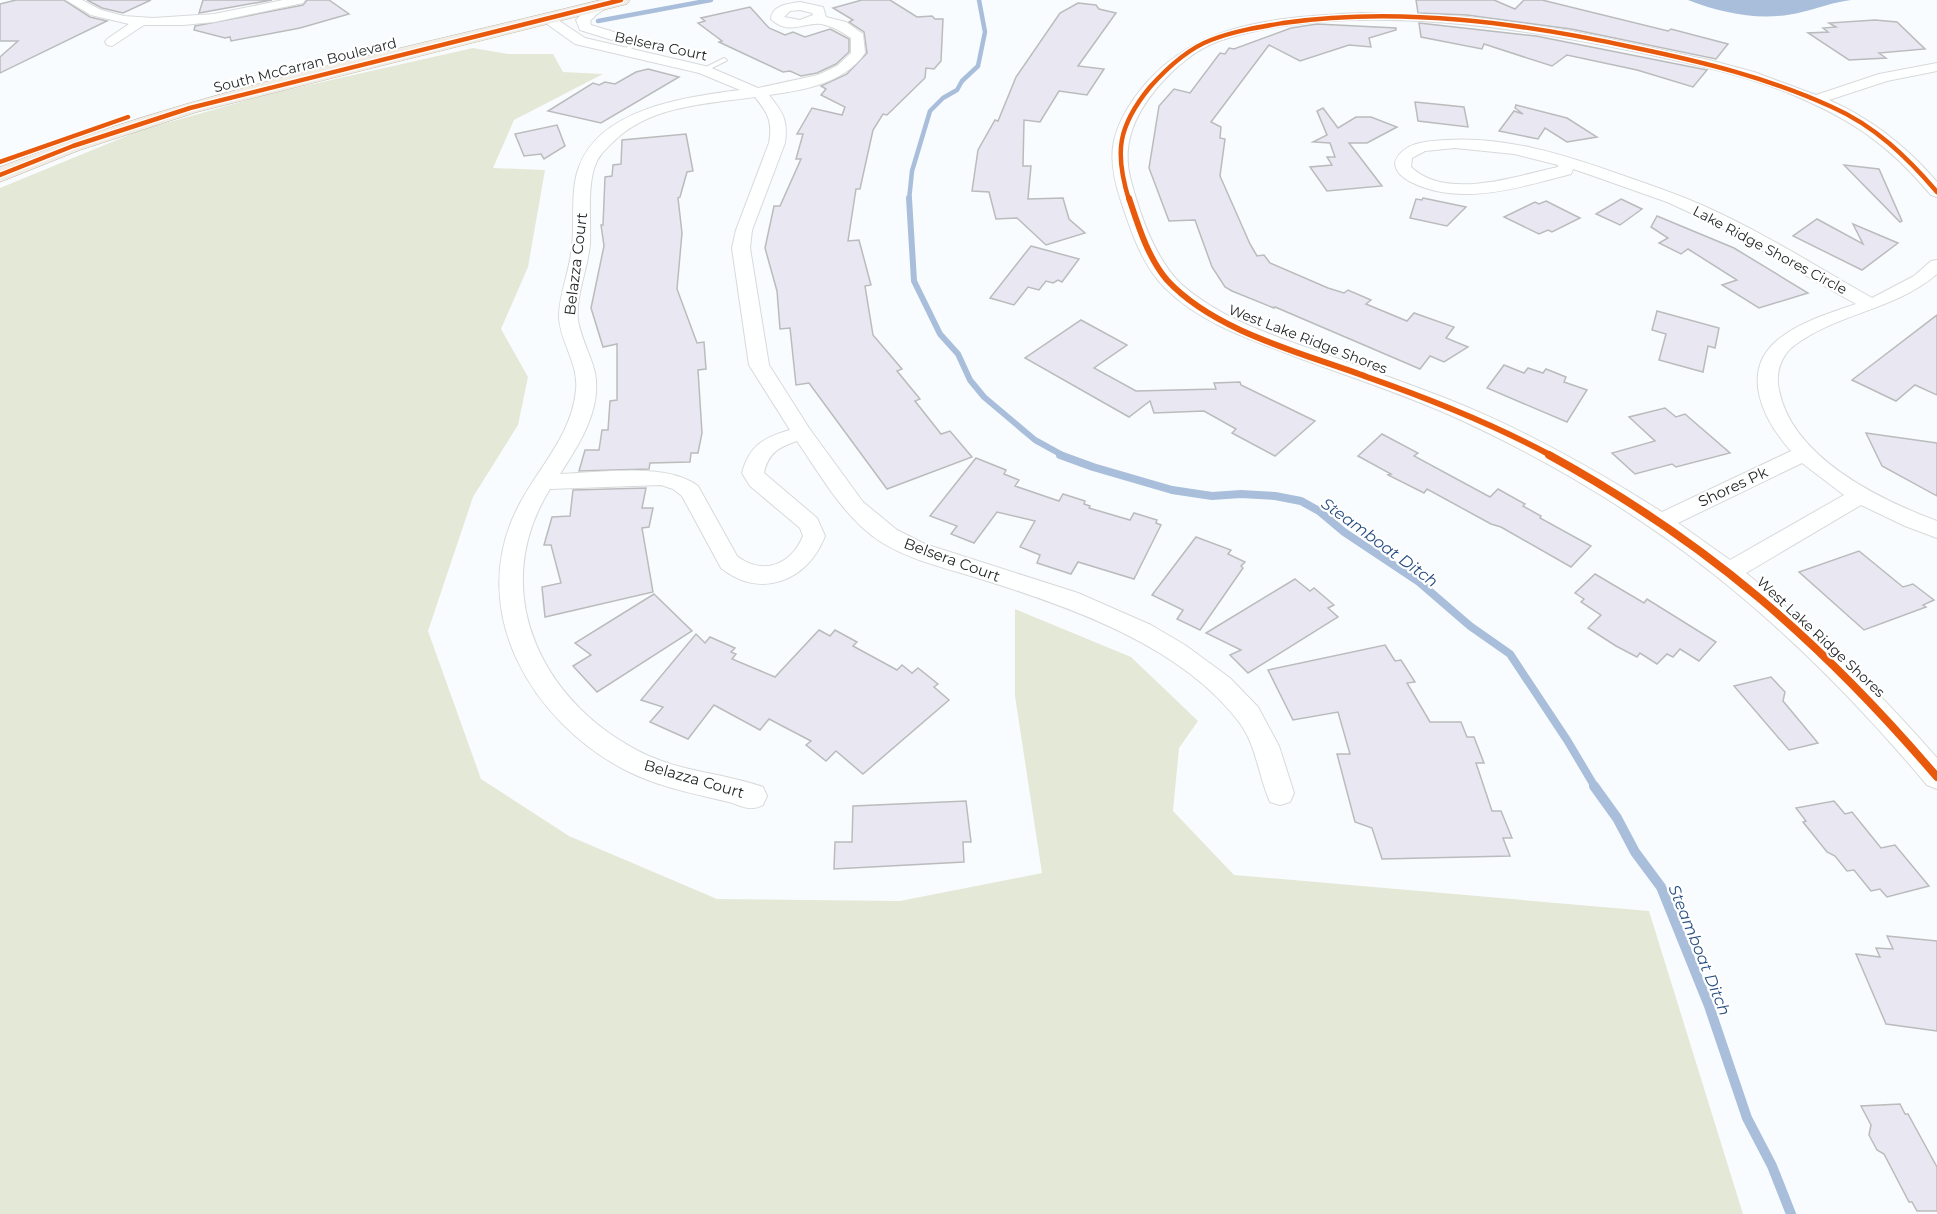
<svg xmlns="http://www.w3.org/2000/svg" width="1937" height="1214" viewBox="0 0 1937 1214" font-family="Montserrat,sans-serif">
	<rect width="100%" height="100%" fill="#f9fcfe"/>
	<polygon fill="#e4e8d7" points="473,48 508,54 553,54 563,72 603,74 514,120 493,168 545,170 528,267 501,329 528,377 518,425 473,497 428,631 481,779 569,836 717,899 900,901 1042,873 1015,696 1015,609 1131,657 1198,721 1179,748 1173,811 1234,875 1649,911 1743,1214 0,1214 0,188 141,130 269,94"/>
	<path fill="#a8beda" d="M1688,0H1851C1834,2 1819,8 1802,12C1764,22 1724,14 1688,0Z"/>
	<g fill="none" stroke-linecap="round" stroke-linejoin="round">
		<g stroke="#a8beda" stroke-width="4.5">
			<polyline points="598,21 711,0"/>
			<polyline points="909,200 912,171 930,111 943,98 957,90 962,81 978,66 985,32 979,0"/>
		</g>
		<polyline stroke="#a8beda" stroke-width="6" points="909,198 914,281 940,334 958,354 970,380 984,397 1035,440 1064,456"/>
		<polyline stroke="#a8beda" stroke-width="8" points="1060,455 1093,467 1172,490 1212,496 1241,494 1275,496 1301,501 1319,511 1344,532 1419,582 1470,626 1510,654 1567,740 1595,787"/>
		<polyline stroke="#a8beda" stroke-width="10" points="1594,786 1617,818 1635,852 1661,887 1709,1006 1747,1118 1772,1166 1791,1214"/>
	</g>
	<g fill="#e9e7f1" stroke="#babbbd" stroke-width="1.5">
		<polygon points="16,0 64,0 90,17 107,21 0,73 0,57 18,41 0,41 0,4"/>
		<polygon points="87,0 151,0 123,13 102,8"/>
		<polygon points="203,0 272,0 199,13"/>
		<polygon points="307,0 329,0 349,14 300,28 231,41 230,37 225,38 194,30 195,26 303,5"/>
		<polygon points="862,0 890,0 917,17 932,16 935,19 943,19 941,61 934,69 926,68 925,78 887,115 883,114 873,130 860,189 856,189 848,241 859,240 871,285 865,286 873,335 902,369 897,371 920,399 915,401 941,434 950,431 972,457 887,489 809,383 796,385 790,328 780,329 777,291 765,248 774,206 780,206 801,159 796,159 803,134 797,134 812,108 842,115 845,107 821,95 826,89 821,86 847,74 867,53 864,32 849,22 853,20 833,8"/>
		<polygon points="1416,0 1494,0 1515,9 1524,0 1542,0 1668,31 1671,29 1728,44 1716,59 1571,29 1467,15 1418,13"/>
		<polygon points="1078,3 1096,5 1099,9 1116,13 1078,66 1104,69 1087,95 1059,91 1040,122 1024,120 1023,166 1031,166 1028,199 1063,198 1069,219 1085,233 1046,245 1017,218 996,219 989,192 972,191 978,150 995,120 998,121 1016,77 1060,13"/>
		<polygon points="750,7 769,28 785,35 793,32 805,37 830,29 832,30 849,39 849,52 836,64 817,73 801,76 790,71 783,72 719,42 722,41 698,23 705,21 701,18"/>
		<polygon points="1875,20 1897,22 1925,49 1879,53 1886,58 1849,60 1808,33 1828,32 1823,28 1836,27 1829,23"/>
		<polygon points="1419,23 1536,36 1707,70 1693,87 1637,70 1567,55 1552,66 1484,44 1482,49 1421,37"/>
		<polygon points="1317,24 1396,28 1396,30 1369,38 1371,47 1349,45 1300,61 1269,45 1211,122 1221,127 1220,138 1225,139 1220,176 1250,244 1257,256 1264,255 1270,263 1328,288 1344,293 1348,290 1371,300 1366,304 1407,321 1414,313 1454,327 1446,338 1468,347 1444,362 1430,356 1420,369 1275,307 1274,308 1232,291 1225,287 1212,267 1195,220 1169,221 1149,168 1159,106 1174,89 1190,93 1220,53 1225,54 1229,48 1234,49 1291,28"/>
		<polygon points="648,69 679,77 601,123 548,111 593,83 599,85 605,82 615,84 636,72"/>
		<polygon points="1415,102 1464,107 1468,127 1418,121"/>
		<polygon points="1516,105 1567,118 1597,137 1567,142 1545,128 1538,139 1499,131 1514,111 1523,114 1515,108"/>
		<polygon points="1323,108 1338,128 1356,117 1371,117 1397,127 1367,143 1349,143 1382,186 1327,191 1310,167 1332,165 1327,157 1335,157 1330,143 1313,142 1327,135 1317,111"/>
		<polygon points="557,125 565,146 544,159 541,154 524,156 515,134"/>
		<polygon points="686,134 693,171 687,172 680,197 678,198 682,233 677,289 697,343 704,342 706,369 698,370 702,433 698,453 691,453 690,462 650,463 649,469 579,471 585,450 599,450 602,430 608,430 610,401 617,400 617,344 603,347 591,308 604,246 601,225 603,225 605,177 612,176 613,165 621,164 622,140"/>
		<polygon points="1844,165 1879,169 1902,221 1900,222"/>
		<polygon points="1423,198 1466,207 1447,226 1410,218 1416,199 1422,200"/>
		<polygon points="1621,199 1642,209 1620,225 1596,214"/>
		<polygon points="1546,201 1580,218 1552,232 1548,230 1539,234 1504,217 1535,202 1539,204"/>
		<polygon points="1657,216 1734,248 1808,293 1759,308 1722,285 1737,280 1688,249 1681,254 1659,243 1668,238 1651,227"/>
		<polygon points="1817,219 1863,244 1853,224 1898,243 1862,270 1793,236"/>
		<polygon points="1031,246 1079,259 1062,282 1058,280 1053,283 1046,281 1039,290 1028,287 1014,305 990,298"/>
		<polygon points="1657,311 1719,328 1715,348 1708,346 1703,372 1659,360 1666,334 1652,330"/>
		<polygon points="1937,315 1937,395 1915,385 1896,401 1852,380"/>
		<polygon points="1081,320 1127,345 1094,368 1136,391 1216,389 1214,383 1240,382 1241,385 1315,421 1275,456 1232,433 1236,429 1204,411 1154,413 1150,401 1129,417 1025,358"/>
		<polygon points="1504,365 1524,373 1528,368 1543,373 1546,369 1566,377 1564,382 1587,390 1567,422 1487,388"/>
		<polygon points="1665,408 1676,417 1685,414 1730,453 1676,467 1672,464 1635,474 1612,453 1655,441 1629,417"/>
		<polygon points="1866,433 1937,443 1937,496 1882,466"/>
		<polygon points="1382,434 1418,453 1414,456 1490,497 1498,489 1525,504 1523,506 1541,516 1540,518 1591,546 1571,567 1501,527 1491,524 1427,489 1424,493 1388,475 1391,474 1358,456"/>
		<polygon points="976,458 1006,470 1004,474 1019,480 1015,486 1059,501 1063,494 1085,501 1084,504 1090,506 1089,508 1130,520 1134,513 1157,520 1156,523 1161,525 1134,579 1078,562 1071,574 1037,563 1040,555 1020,547 1035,521 997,512 974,543 951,534 957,526 930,516"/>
		<polygon points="646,488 642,508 653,508 649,527 642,528 653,592 545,617 542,587 561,583 551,545 544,545 552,517 570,516 573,490"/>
		<polygon points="1196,537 1231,550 1228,554 1245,562 1241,566 1243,568 1200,630 1177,619 1183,610 1152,595"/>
		<polygon points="1859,551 1903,587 1913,584 1934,600 1923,605 1926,607 1864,630 1799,572"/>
		<polygon points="1595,574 1644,603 1647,599 1716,642 1699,661 1680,649 1673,657 1667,654 1657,664 1640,653 1637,657 1616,646 1588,628 1601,615 1581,602 1584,599 1575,593"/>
		<polygon points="1295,579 1310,591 1314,588 1334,605 1328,608 1338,617 1248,673 1230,655 1241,650 1206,633"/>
		<polygon points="654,594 692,631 597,692 573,666 591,655 575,643"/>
		<polygon points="819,630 830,636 835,630 857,642 853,646 897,670 902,665 912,673 918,668 938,684 934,687 949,700 863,774 836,751 826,761 806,745 811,741 769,719 760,730 714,705 688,739 650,722 663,707 641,700 696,634 705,643 710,637 735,648 731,652 736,654 732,659 775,677"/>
		<polygon points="1385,645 1395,661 1401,660 1415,682 1407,683 1430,722 1461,722 1467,737 1474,737 1484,763 1476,763 1492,811 1501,811 1512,838 1503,838 1510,856 1382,859 1372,828 1355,822 1337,754 1350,754 1338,712 1293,720 1268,670"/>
		<polygon points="1771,677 1785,692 1783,701 1818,743 1789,750 1734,686"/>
		<polygon points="966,801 971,842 963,842 964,862 834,869 835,842 852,842 853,806"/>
		<polygon points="1834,801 1845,814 1852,812 1881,848 1895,845 1929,886 1887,897 1880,889 1871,891 1854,870 1847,871 1835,856 1827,852 1803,822 1806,821 1796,808"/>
		<polygon points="1887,936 1937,941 1937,1031 1886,1024 1856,954 1880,957 1876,948 1893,949"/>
		<polygon points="1900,1104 1905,1114 1908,1114 1937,1167 1937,1211 1917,1211 1912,1202 1909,1202 1884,1154 1877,1150 1869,1135 1871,1125 1861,1106"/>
	</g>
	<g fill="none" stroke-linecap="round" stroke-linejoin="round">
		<g stroke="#d8d9db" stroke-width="2">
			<g id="lane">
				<polygon points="636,40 639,42 638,43 626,53 622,53 622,51"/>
				<polygon points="724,58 727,60 726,61 706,71 700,70"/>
			</g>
		</g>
		<g stroke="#d8d9db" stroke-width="2">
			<g id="street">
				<polygon points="66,0 82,0 101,10 124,16 153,18 214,14 283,0 305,0 303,3 214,22 183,25 144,25 112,46 107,45 105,42 107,39 129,24 91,15"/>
				<polygon points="605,0 613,0 616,3 598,13 590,21 591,25 617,33 619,36 612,40 580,30 576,20 588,7"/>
				<path d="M800,2L823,7L826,17L846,22L863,34L865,53C843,84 804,90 769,95C783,113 788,119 785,143L752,230L750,248L769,365L809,428L863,502L897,530L925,544L1078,593L1151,625L1185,645L1230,678L1258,707L1279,746L1294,793L1290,802L1280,805L1270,802C1258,775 1257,746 1239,722C1182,646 1070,607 984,580C950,569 911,561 881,542C844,518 822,477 797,441C779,447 768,453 764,473L817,518L825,536C808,581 760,600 721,568L682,496L673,489L661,485L550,489C485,593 544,708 649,756C685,772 726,774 763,787L767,796L763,805C760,806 757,808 753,808C746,809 736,804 729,802C695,794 659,787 627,771C532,722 465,611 518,507C538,468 572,435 576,390C579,364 560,342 559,317C559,294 570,270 572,247C575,223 570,189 579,167C600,108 686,97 740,90L699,73L575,44L540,19L542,16H552L585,38L709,67L758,88L818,75L837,66L851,53V38C842,32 833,26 821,24C805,22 788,36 771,19C772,5 788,4 800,2ZM800,10L812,13L813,15L800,20L784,17L790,11ZM755,97C768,113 773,122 769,143L736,230L732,248L749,365L790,430C764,437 749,446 742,473L750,486L800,528L803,536C791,565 763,576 737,556L698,486C666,462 599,473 560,474C579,445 602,409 595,373C591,355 581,339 578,320C575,298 588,268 590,244C591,221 587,187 595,166C598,156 606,149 614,141C651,105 707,104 755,97Z"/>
				<path d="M1360,13L1467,17L1571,31L1709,60L1754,72L1816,95L1879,74L1937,63V71L1887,81L1829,100C1872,119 1907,147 1937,182V197L1931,195C1888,144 1853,120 1791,94C1742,74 1689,63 1637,52C1514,26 1340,0 1219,41C1194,50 1173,69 1156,89C1135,115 1122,143 1130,177C1139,212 1154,258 1181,284C1217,316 1263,332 1308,348C1356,365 1404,382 1450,400C1525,430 1594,469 1662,512L1791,451C1763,420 1738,370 1780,338C1802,321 1830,313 1856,304L1715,224L1667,202L1585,173L1573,169L1571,174C1521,187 1460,207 1411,182C1403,178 1395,172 1395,162C1403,142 1427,141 1446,140C1502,136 1558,153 1610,171C1641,182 1673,192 1704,206C1762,232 1816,266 1872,298L1914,276L1931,261L1937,260V274C1895,310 1838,313 1795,345C1781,355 1775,373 1779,390C1792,457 1878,499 1937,521V538L1905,526L1861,505L1746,573C1815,629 1878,690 1937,758V789L1927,785C1792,624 1653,509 1461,420C1409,396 1353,378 1299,358C1252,340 1201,324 1165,288C1142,265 1131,231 1121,201C1107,159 1109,134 1135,97C1190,21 1274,18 1360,13ZM1455,148L1514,154L1558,165V167C1516,176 1447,201 1411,167L1412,158L1425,151ZM1802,463L1844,495L1730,560L1678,523Z"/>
			</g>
		</g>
		<g stroke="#bcb4a8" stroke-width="1">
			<path id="primary" d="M600,0H630L627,4L197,112L80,150L0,182V167C193,91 399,50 600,0Z"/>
		</g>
		<use href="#lane" fill="#feffff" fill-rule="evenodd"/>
		<use href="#street" fill="#feffff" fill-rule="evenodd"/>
		<use href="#primary" fill="#f1ede5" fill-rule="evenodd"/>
		<g stroke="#fff" stroke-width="7">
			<g id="cycleway-far2">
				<polyline points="0,162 128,117"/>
				<polyline points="0,175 73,146 190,108 621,0"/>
				<path d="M1129,200C1114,152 1118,126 1150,87C1167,68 1187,49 1211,40C1234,31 1259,27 1283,23C1400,6 1521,23 1636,48C1703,62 1769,78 1832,107C1875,126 1907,157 1937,192"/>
			</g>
		</g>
		<g stroke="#fff" stroke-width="9">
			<path id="cycleway-far1" d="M1129,198C1138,225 1148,258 1167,280C1215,332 1303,353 1367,377C1430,399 1493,424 1552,456"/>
		</g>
		<g stroke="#fff" stroke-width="11">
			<path id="cycleway" d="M1549,455C1706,541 1821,641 1937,777"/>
		</g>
		<use href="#cycleway-far2" stroke="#e8590c" stroke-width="4.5"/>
		<use href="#cycleway-far1" stroke="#e8590c" stroke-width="6"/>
		<use href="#cycleway" stroke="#e8590c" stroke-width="8"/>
	</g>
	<g text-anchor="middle" stroke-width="4.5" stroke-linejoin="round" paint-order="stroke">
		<g font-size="14" fill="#242627" stroke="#fff">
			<text transform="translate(661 46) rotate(12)" y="5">Belsera Court</text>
			<text transform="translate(305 65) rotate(-14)" y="5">South McCarran Boulevard</text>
			<text transform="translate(1770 250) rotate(28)" y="5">Lake Ridge Shores Circle</text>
			<text transform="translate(1308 339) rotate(21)" y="5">West Lake Ridge Shores</text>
			<text transform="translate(1821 637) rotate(43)" y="5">West Lake Ridge Shores</text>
		</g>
		<g font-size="15" fill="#242627" stroke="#fff">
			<text transform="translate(576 264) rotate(-83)" y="5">Belazza Court</text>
			<text transform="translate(1733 487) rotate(-25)" y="5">Shores Pk</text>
			<text transform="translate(952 560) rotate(20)" y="5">Belsera Court</text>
			<text transform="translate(694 779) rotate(16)" y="5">Belazza Court</text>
		</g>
		<g font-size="16" font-style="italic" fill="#264d80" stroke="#fff">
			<text transform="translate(1380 542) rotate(36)" y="6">Steamboat Ditch</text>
			<text transform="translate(1700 950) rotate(68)" y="6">Steamboat Ditch</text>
		</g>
	</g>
</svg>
